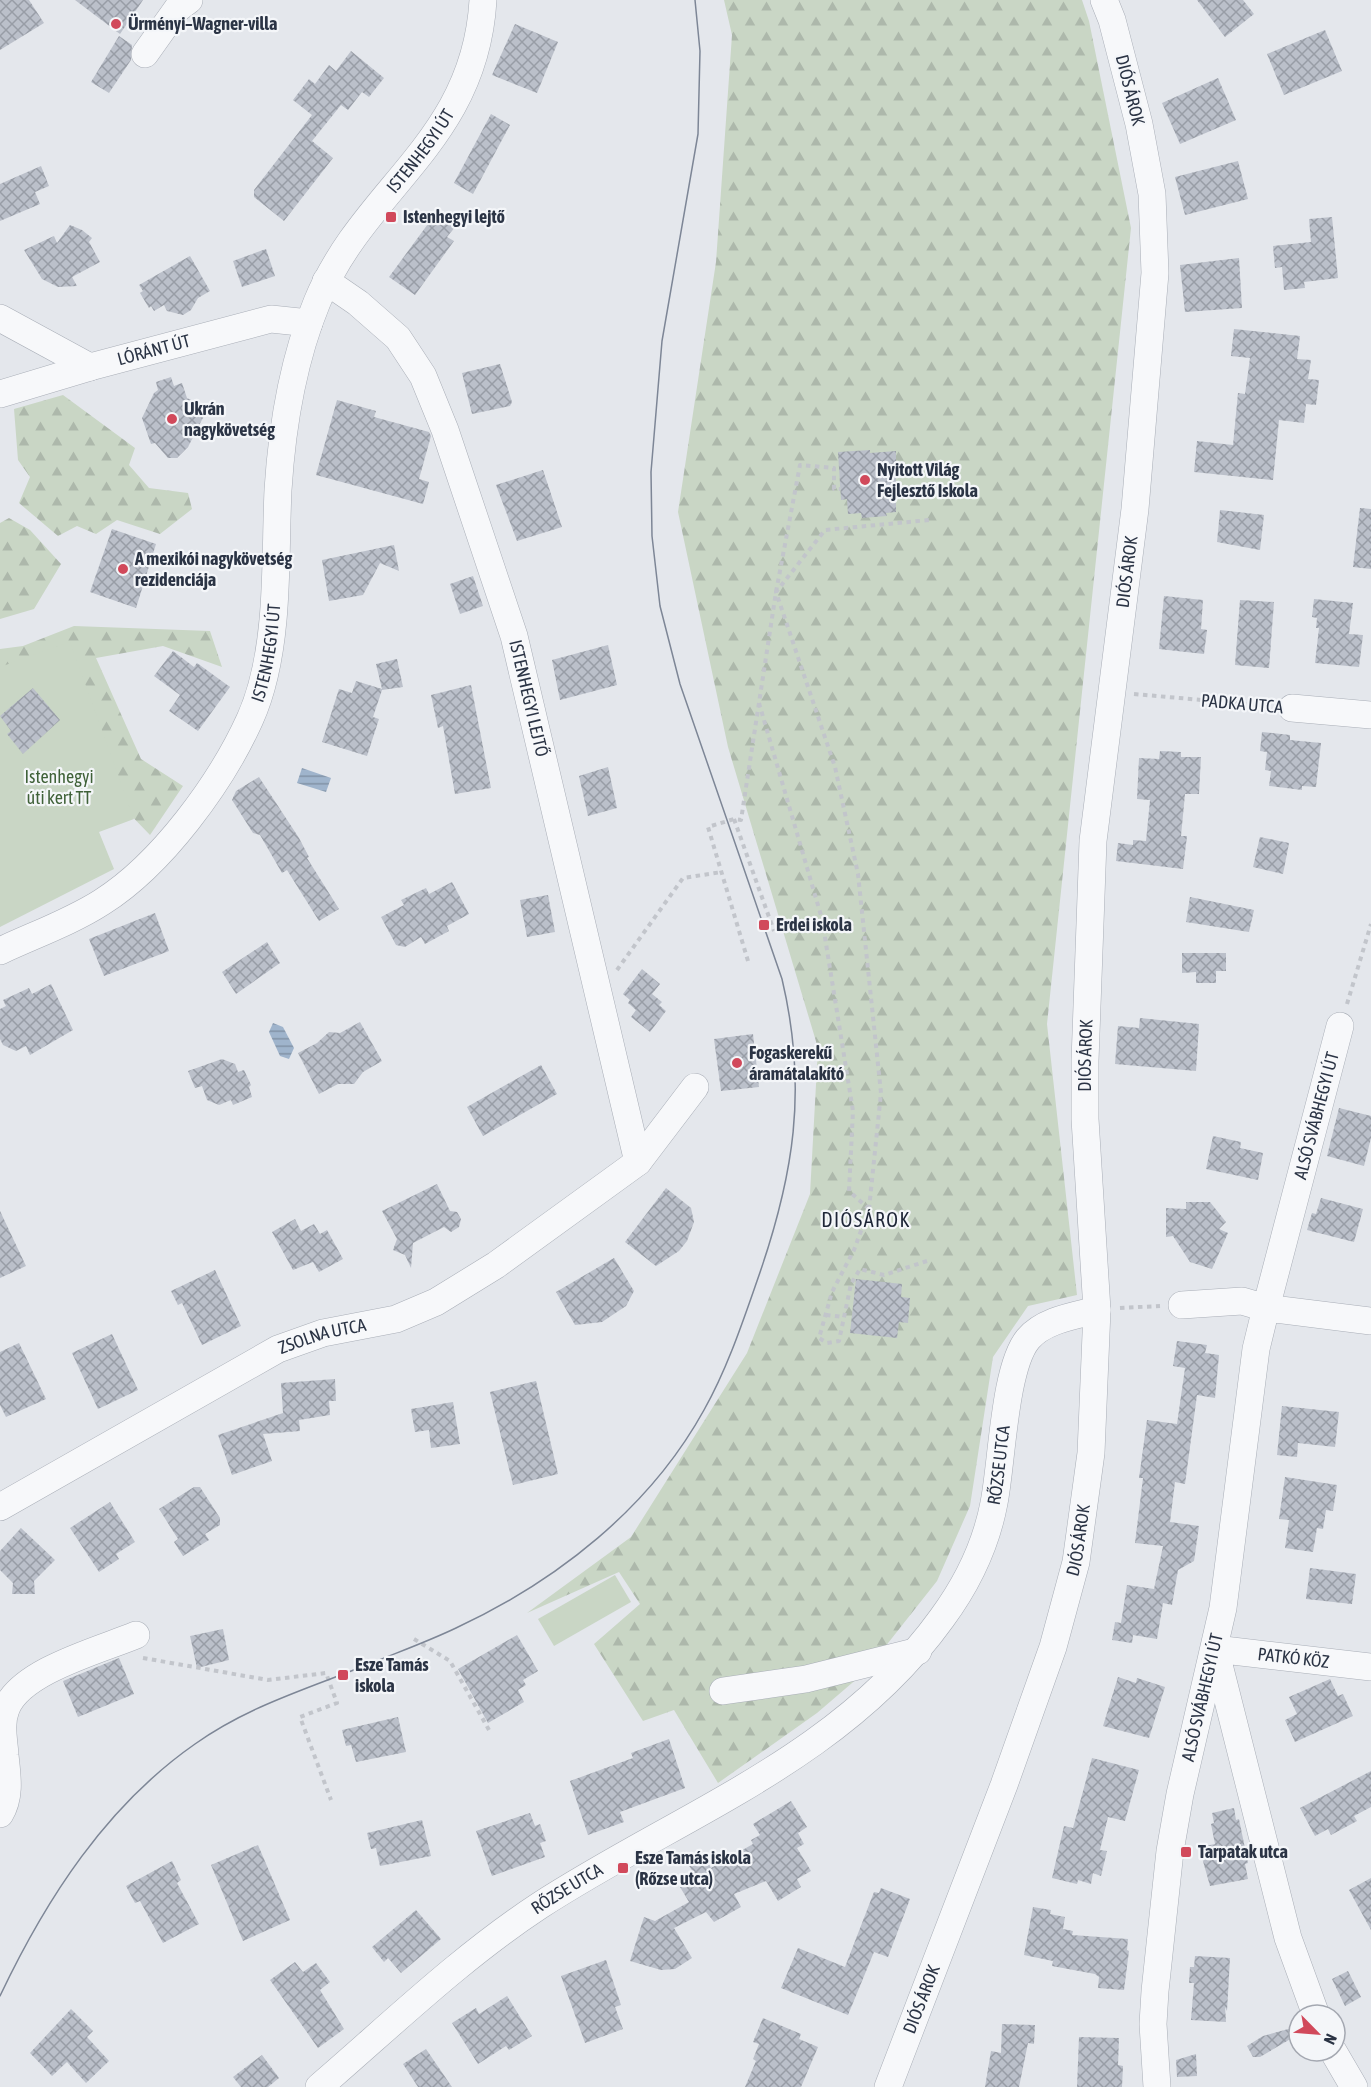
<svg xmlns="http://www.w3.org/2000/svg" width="1371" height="2087" viewBox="0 0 1371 2087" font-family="'Asap Condensed',sans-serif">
	<defs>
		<pattern id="forest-firs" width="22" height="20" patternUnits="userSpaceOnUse" patternTransform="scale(1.5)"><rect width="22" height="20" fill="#c9d6c5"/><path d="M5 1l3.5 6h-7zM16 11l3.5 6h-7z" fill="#adb8ab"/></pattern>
		<pattern id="water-rules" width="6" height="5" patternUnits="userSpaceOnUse" patternTransform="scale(1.5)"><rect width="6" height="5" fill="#9fb4cc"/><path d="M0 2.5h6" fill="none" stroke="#8293a7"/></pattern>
		<pattern id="building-cross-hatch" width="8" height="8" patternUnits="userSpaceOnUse" patternTransform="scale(1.5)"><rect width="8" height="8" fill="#bbc0ca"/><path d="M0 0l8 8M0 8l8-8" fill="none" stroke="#989da6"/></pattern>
	</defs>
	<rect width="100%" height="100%" fill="#e4e7ec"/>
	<g fill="url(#forest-firs)">
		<polygon points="724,0 1082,0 1089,21 1131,228 1047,1024 1077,1295 1028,1306 993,1357 970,1506 937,1581 866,1671 817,1713 718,1783 674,1710 643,1721 594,1644 640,1604 619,1572 527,1613 631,1537 747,1353 810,1194 818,1048 728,747 678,512 716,262 732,35"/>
		<polygon points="63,395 135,448 129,465 149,488 188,493 192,509 160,534 117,520 96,534 77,526 58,536 19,503 30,477 18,460 14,409"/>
		<polygon points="9,518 30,530 61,564 34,609 0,619 0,523"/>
		<polygon points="74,626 210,631 222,667 163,646 96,658 141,759 183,786 150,835 120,804 0,708 0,649 23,646"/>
	</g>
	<g fill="#c9d6c5">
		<polygon points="70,642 134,819 99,832 114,869 0,927 0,667"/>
		<polygon points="615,1575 631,1602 554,1646 538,1619"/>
	</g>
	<g fill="url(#water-rules)">
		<polygon points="302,768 331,778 326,792 297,783"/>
		<polygon points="273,1023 283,1027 294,1048 289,1059 280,1056 269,1032"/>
	</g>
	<g fill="url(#building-cross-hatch)">
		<polygon points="0,0 29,0 44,23 0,50"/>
		<polygon points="75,0 143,0 120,34"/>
		<polygon points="1197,0 1243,0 1254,14 1225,37"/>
		<polygon points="515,24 558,42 537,93 492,75"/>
		<polygon points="1325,30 1342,71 1284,95 1267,54"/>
		<polygon points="119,36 132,45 131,60 109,93 91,82"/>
		<polygon points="351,51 384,78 369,97 362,92 348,110 341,105 312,141 333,158 284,221 254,197 254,190 312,115 293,100 309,79 315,84 329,65 336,71"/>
		<polygon points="1218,78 1236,120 1180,144 1162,103"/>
		<polygon points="491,114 510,125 473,194 454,183"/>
		<polygon points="1238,161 1248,199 1185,215 1175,177"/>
		<polygon points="41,166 49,186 35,192 40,204 0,221 0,184"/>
		<polygon points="436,213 455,227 447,237 454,241 415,295 389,277"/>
		<polygon points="1332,217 1338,278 1304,282 1305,288 1284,290 1282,267 1275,268 1273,246 1311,242 1309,219"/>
		<polygon points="70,225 82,230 92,238 89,242 100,262 72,277 77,286 58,287 42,279 24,250 54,236 57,243"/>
		<polygon points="266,249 275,276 242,287 233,261"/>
		<polygon points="190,256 210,291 198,298 191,310 183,315 167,311 164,305 154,311 151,306 149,308 140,293 143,291 139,285"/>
		<polygon points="1239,258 1242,308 1185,312 1180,265"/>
		<polygon points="1234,329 1300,336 1297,359 1311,360 1308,379 1319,380 1316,405 1306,404 1304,423 1279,420 1273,480 1194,472 1197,441 1233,445 1238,393 1245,394 1250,358 1231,356"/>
		<polygon points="500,364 512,402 510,406 472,414 462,373"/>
		<polygon points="171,377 174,386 182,383 187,398 208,408 188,447 177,458 168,458 155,443 151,444 142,418 154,393 158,390 156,382"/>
		<polygon points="337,400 376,411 374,417 429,432 431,436 419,479 429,482 423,504 316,475"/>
		<polygon points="870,450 870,453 896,451 896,512 886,513 887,516 862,518 861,513 848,514 847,499 841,500 838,452"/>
		<polygon points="543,470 562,527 517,541 496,485"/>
		<polygon points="1360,508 1371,509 1371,569 1353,567"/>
		<polygon points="1220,510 1264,515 1260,550 1217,542"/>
		<polygon points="112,529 156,544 136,608 90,592"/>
		<polygon points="394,545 399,571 380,563 363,595 329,601 322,560"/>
		<polygon points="473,576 483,606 460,614 450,584"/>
		<polygon points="1164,596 1203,600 1201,629 1207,630 1204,654 1159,649"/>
		<polygon points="1314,599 1353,603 1349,634 1363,635 1359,667 1315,663 1319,628 1316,628 1317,618 1312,617"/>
		<polygon points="1240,600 1274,602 1269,668 1235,665"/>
		<polygon points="608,645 617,685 560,700 552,660"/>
		<polygon points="173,651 194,667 197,663 230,687 198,731 169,711 180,695 154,676"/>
		<polygon points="397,659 403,687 382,690 373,717 379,719 367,756 322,742 339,689 352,693 356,681 382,689 376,664"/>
		<polygon points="471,685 491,788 455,794 443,726 438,728 431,695"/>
		<polygon points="33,688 60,720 23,754 7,734 11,731 0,716"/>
		<polygon points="1262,732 1290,735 1290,740 1321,743 1316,787 1302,786 1302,790 1269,786 1271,771 1265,770 1267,752 1260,751"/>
		<polygon points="1160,751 1181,752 1181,757 1201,757 1199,794 1185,794 1181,836 1187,836 1183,869 1116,861 1118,843 1133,845 1133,840 1146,841 1150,800 1137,799 1139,758 1159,759"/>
		<polygon points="608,767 617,808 588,816 579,776"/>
		<polygon points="259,777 299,838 309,857 307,858 339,909 319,921 287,870 282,873 260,835 253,833 232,800 236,791"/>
		<polygon points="1260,837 1289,843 1283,874 1253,867"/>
		<polygon points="452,882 469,914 447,926 449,931 425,944 421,937 405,947 396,945 381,917 404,905 401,900 426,888 429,894"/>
		<polygon points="548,895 555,932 527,937 520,900"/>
		<polygon points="1190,897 1254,910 1249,932 1186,922"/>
		<polygon points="155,913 169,951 104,976 89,939"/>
		<polygon points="267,942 280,963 236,994 222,972"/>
		<polygon points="1182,953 1226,953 1226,971 1216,971 1216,983 1196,983 1196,972 1182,973"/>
		<polygon points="642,969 660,984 652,994 662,1002 659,1005 666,1011 650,1032 631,1017 636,1010 628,1003 630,1000 623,994"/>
		<polygon points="51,984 73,1030 30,1055 26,1046 16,1051 3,1045 0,1039 0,1009 6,1006 3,1000 29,988 32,994"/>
		<polygon points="1140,1018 1199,1024 1196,1071 1115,1064 1118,1026 1139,1028"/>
		<polygon points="360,1022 382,1061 363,1072 354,1084 338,1084 319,1094 298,1053 317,1043 329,1032 340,1033"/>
		<polygon points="753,1034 759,1087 721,1091 714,1039"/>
		<polygon points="222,1059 235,1064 238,1072 244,1070 251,1085 249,1087 252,1097 233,1105 231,1100 219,1105 207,1100 202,1086 195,1088 188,1071"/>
		<polygon points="541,1065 557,1094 483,1136 467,1107"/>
		<polygon points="1339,1108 1371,1116 1371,1138 1364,1166 1327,1156"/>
		<polygon points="1213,1136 1241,1142 1240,1148 1263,1153 1258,1180 1206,1169"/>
		<polygon points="437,1184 450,1211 457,1212 461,1219 459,1227 451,1232 444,1227 413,1243 411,1268 405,1255 393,1250 397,1239 382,1211"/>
		<polygon points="666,1188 691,1208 694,1222 687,1241 679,1251 656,1266 625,1242"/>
		<polygon points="1321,1198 1363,1209 1354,1242 1307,1230 1312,1213 1316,1214"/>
		<polygon points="1186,1202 1210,1202 1226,1222 1219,1229 1228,1233 1212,1269 1190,1262 1173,1236 1166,1237 1166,1208 1186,1209"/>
		<polygon points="0,1211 26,1266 0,1278"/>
		<polygon points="295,1219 301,1231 314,1224 320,1234 327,1230 343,1259 319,1272 313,1262 293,1270 272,1232"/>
		<polygon points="614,1258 634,1291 626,1306 602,1322 575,1325 556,1292"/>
		<polygon points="215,1270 241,1326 202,1345 182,1303 178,1305 171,1291"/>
		<polygon points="856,1279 902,1284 901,1297 910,1298 908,1323 899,1322 897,1338 850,1333"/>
		<polygon points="112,1334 138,1390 98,1409 72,1353"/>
		<polygon points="1177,1341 1207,1345 1205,1353 1219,1355 1215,1398 1197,1395 1185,1484 1175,1482 1170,1522 1199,1526 1194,1561 1178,1570 1172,1605 1163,1603 1157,1639 1133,1635 1132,1643 1112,1640 1115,1622 1121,1623 1127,1585 1154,1589 1163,1546 1135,1543 1143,1478 1139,1478 1147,1420 1177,1424 1185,1368 1173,1366"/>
		<polygon points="19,1343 46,1399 6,1417 0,1405 0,1352"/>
		<polygon points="335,1379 336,1401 329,1401 330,1415 299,1420 300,1431 263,1434 272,1461 232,1475 218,1435 283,1413 281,1383"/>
		<polygon points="536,1381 558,1474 513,1485 490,1392"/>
		<polygon points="453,1402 460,1444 431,1448 429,1430 415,1432 411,1409"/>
		<polygon points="1282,1406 1339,1412 1335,1447 1298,1443 1297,1457 1277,1455"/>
		<polygon points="1285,1477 1337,1485 1333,1511 1326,1510 1323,1529 1317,1528 1313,1552 1285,1548 1289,1520 1279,1519"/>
		<polygon points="194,1487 200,1487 220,1518 220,1525 205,1534 209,1540 183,1556 174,1542 178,1539 159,1509"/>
		<polygon points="110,1502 135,1542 116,1554 119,1559 99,1572 70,1528"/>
		<polygon points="21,1528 55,1560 34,1581 35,1594 12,1594 13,1583 0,1570 0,1551"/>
		<polygon points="1310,1568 1356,1574 1352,1604 1306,1599"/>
		<polygon points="223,1629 229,1660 197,1668 190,1636"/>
		<polygon points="517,1635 538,1671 523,1680 526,1685 518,1690 524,1702 488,1723 458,1669"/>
		<polygon points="119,1658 134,1694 78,1717 63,1681"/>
		<polygon points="1118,1677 1136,1683 1137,1678 1165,1687 1149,1738 1103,1726"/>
		<polygon points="1330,1679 1338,1696 1343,1694 1353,1716 1295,1742 1285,1720 1297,1714 1289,1697"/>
		<polygon points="398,1717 406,1752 356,1762 351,1745 346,1746 342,1730"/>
		<polygon points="669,1739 685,1788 620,1812 624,1822 588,1835 570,1781 633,1758 631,1753"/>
		<polygon points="1092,1758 1139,1770 1125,1821 1108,1817 1100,1850 1107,1851 1101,1876 1093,1873 1091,1884 1078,1880 1077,1884 1052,1878 1064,1826 1073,1828"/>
		<polygon points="1371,1771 1371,1807 1354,1816 1357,1821 1331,1835 1328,1829 1315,1836 1300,1808"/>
		<polygon points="791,1801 807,1827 798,1833 804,1844 797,1848 811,1871 797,1879 801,1887 778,1901 766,1881 734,1894 741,1907 714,1922 706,1912 674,1928 692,1958 675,1969 661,1970 630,1961 644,1917 655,1921 689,1902 680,1887 696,1877 688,1864 690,1856 697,1852 705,1857 711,1868 753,1844 751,1840 760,1835 753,1824"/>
		<polygon points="1234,1808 1236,1820 1239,1819 1248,1863 1245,1864 1248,1879 1210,1886 1199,1847 1215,1844 1211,1824 1214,1823 1212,1813"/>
		<polygon points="530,1813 535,1826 540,1824 546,1841 540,1843 545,1857 492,1876 476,1831"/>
		<polygon points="422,1820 431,1856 380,1866 376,1848 371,1849 367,1833"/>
		<polygon points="258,1845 290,1920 243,1941 211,1865"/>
		<polygon points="172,1861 181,1880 177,1883 199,1924 163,1943 140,1901 135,1903 126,1886"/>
		<polygon points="1371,1878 1371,1930 1349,1890"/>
		<polygon points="881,1888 910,1899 888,1957 874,1952 848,2015 781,1988 798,1948 845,1967 874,1892 879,1893"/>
		<polygon points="1033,1907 1051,1910 1050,1914 1065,1917 1063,1929 1073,1931 1072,1935 1128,1939 1127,1950 1129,1951 1124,1990 1098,1988 1099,1977 1095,1974 1052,1966 1053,1961 1024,1955"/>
		<polygon points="416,1910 441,1939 401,1973 388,1958 384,1962 372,1947"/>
		<polygon points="1195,1956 1230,1958 1227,2011 1225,2007 1226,2022 1191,2020 1194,1983 1189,1983 1190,1967 1194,1967"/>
		<polygon points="606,1960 621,2005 615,2007 623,2029 585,2043 561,1976"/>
		<polygon points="295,1962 303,1972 316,1963 330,1982 320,1990 344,2029 318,2048 270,1980"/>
		<polygon points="1348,1971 1361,1997 1345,2006 1332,1979"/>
		<polygon points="507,1996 532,2036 509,2050 506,2046 478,2064 452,2023 476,2008 479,2014"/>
		<polygon points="71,2009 93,2031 87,2037 109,2061 86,2083 67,2062 52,2076 30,2053"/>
		<polygon points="763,2018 801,2034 799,2039 818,2047 801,2087 745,2087 756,2061 753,2059 759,2044 753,2042"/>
		<polygon points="1002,2024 1035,2025 1034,2044 1028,2043 1019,2087 985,2087 991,2051 1001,2053"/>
		<polygon points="1299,2026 1299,2034 1260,2057 1253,2057 1247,2046 1263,2036"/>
		<polygon points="1079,2037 1119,2038 1118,2065 1123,2066 1122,2087 1077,2087"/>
		<polygon points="426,2049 452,2087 418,2087 403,2064"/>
		<polygon points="1196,2054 1197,2076 1177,2077 1176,2060"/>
		<polygon points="262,2055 279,2078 268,2087 241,2087 233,2077"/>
	</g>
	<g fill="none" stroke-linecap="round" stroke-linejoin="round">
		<g stroke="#a9aeb7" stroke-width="28">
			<g id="minor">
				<polyline points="145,54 177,9 189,0"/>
				<path id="s1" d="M326,281L358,303L398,338L423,376L445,430L514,636L638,1162"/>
				<polyline points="0,318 90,367"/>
				<path id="s2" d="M0,394L90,367L271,319L309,323"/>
				<polyline points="1292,708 1371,715"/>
				<path id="s3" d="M0,951C34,935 71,922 102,902C162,864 221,783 250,719C264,688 270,653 273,620C277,577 276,533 278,490C282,427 293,360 317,302C364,187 475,142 483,0"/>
				<path id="s4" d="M1182,1305L1242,1301L1266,1308L1340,1026"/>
				<path id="s5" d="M0,1507L278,1349L323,1333L396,1319L436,1302L496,1265L638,1162L695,1087"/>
				<polyline points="723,1691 806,1679 918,1651"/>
				<path d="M0,1814C11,1796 7,1775 5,1755C4,1740 0,1724 6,1709C20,1671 100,1650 136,1635"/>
				<path id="s6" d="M1316,2015L1288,1938L1215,1649L1371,1667"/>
				<polyline points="1333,2051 1354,2087"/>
				<path id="s7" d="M319,2087C390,2026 460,1958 539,1906C679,1815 841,1759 942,1618C967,1584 986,1545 994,1503C1002,1463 1004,1368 1028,1339C1044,1320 1074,1316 1097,1310"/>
				<path id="s8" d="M888,2087L1004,1785L1053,1647L1076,1562L1091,1453L1097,1310L1085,1119V1061L1093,841L1135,509L1155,273L1152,194L1139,124L1112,20L1104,0"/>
				<path id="s9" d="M1157,2087L1153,2024L1155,1991L1170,1851L1180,1794L1223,1608L1256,1349L1266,1308L1371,1321"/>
			</g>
		</g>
		<g stroke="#c2c5cb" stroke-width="4" stroke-dasharray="4.5 4.5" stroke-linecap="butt">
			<polyline points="1134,694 1270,706"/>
			<polyline points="759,703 822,919 853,1111 849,1191 869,1209"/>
			<polyline points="734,819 774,931"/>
			<polyline points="748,961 708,827 734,819 741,820 776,592 800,465 834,468 834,489 840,489"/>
			<polyline points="617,970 683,878 722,872"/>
			<polyline points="1347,1004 1371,924"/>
			<polyline points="927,1261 884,1275 860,1269 851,1284 839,1341 827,1343 819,1338 832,1292 854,1250 869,1209 881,1093 858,874 835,767 776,592 825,530 929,520"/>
			<polyline points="1120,1308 1160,1306"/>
			<polyline points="826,1315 843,1317"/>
			<polyline points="414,1639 450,1661 489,1730"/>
			<polyline points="143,1658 268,1680 326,1673 337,1703 300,1717 331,1800"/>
		</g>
		<use href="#minor" stroke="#f7f8fa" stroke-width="27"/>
		<path stroke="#7d8696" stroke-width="1.5" d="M0,1996C46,1899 106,1806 195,1744C251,1704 316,1686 379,1660C404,1650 431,1640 456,1628C557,1581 650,1508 704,1410C727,1369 742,1324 757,1281C794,1176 808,1089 782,979L680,684L660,606L652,536L651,472L662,341L698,134L700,51L695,0"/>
	</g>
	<g fill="#d1495b" stroke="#f4f6f9" stroke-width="2">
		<circle cx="116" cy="24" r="6"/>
		<rect x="385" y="211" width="12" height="12" rx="3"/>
		<circle cx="172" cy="419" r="6"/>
		<circle cx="865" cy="480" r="6"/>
		<circle cx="123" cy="569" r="6"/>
		<rect x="758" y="919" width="12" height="12" rx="3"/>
		<circle cx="737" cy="1063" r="6"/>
		<rect x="337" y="1669" width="12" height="12" rx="3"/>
		<rect x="1180" y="1846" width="12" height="12" rx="3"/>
		<rect x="617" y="1862" width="12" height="12" rx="3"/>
	</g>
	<g text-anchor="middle" stroke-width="4.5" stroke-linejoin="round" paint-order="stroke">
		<g font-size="18" font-weight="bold" fill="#2b3445" stroke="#f4f6f9" text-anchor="start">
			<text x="128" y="30">Ürményi–Wagner-villa</text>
			<text x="403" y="223">Istenhegyi lejtő</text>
			<text x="184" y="415">Ukrán<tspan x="184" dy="21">nagykövetség</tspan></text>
			<text x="877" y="476">Nyitott Világ<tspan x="877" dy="21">Fejlesztő Iskola</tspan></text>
			<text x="135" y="565">A mexikói nagykövetség<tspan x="135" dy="21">rezidenciája</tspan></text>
			<text x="776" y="931">Erdei iskola</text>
			<text x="749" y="1059">Fogaskerekű<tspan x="749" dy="21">áramátalakító</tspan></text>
			<text x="355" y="1671">Esze Tamás<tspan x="355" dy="21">iskola</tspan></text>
			<text x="1198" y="1858">Tarpatak utca</text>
			<text x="635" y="1864">Esze Tamás iskola<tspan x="635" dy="21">(Rőzse utca)</tspan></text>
		</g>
		<g font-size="18" fill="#2b3445" stroke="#f4f6f9">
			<text transform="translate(1130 90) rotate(76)" y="6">DIÓS ÁROK</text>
			<text dy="6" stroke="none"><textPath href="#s3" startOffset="960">ISTENHEGYI ÚT</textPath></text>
			<text dy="6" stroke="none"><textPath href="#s2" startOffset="160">LÓRÁNT ÚT</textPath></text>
			<text dy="6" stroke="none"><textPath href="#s8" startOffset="1552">DIÓS ÁROK</textPath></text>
			<text dy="6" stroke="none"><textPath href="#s3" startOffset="420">ISTENHEGYI ÚT</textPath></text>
			<text dy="6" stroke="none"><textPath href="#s1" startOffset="477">ISTENHEGYI LEJTŐ</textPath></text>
			<text transform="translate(1242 704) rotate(5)" y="6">PADKA UTCA</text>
			<text dy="6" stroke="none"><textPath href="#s8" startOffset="1066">DIÓS ÁROK</textPath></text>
			<text dy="6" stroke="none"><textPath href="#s4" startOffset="284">ALSÓ SVÁBHEGYI ÚT</textPath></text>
			<text dy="6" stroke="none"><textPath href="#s5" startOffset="366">ZSOLNA UTCA</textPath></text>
			<text dy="6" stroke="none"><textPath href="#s7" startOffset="950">RŐZSE UTCA</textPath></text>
			<text dy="6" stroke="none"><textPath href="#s8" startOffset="580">DIÓS ÁROK</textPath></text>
			<text dy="6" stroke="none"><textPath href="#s6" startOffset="459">PATKÓ KÖZ</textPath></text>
			<text dy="6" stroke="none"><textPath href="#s9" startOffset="394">ALSÓ SVÁBHEGYI ÚT</textPath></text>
			<text dy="6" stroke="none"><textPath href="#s7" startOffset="318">RŐZSE UTCA</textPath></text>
			<text dy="6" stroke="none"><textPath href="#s8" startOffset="94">DIÓS ÁROK</textPath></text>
		</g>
		<g font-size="18" fill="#3f6138" stroke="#f4f6f9">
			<text x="59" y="783">Istenhegyi<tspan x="59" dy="21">úti kert TT</tspan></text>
		</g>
		<g font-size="20" letter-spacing="1.5" fill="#1d2536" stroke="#f4f6f9">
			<text x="866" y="1227">DIÓSÁROK</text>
		</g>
	</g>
	<g transform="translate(1317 2033) rotate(115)"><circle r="28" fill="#f4f6f9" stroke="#a4a8b1" stroke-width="1.5"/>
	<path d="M0-4.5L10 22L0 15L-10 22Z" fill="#d1495b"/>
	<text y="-9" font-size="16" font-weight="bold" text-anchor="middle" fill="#2b3445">N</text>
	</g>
</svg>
